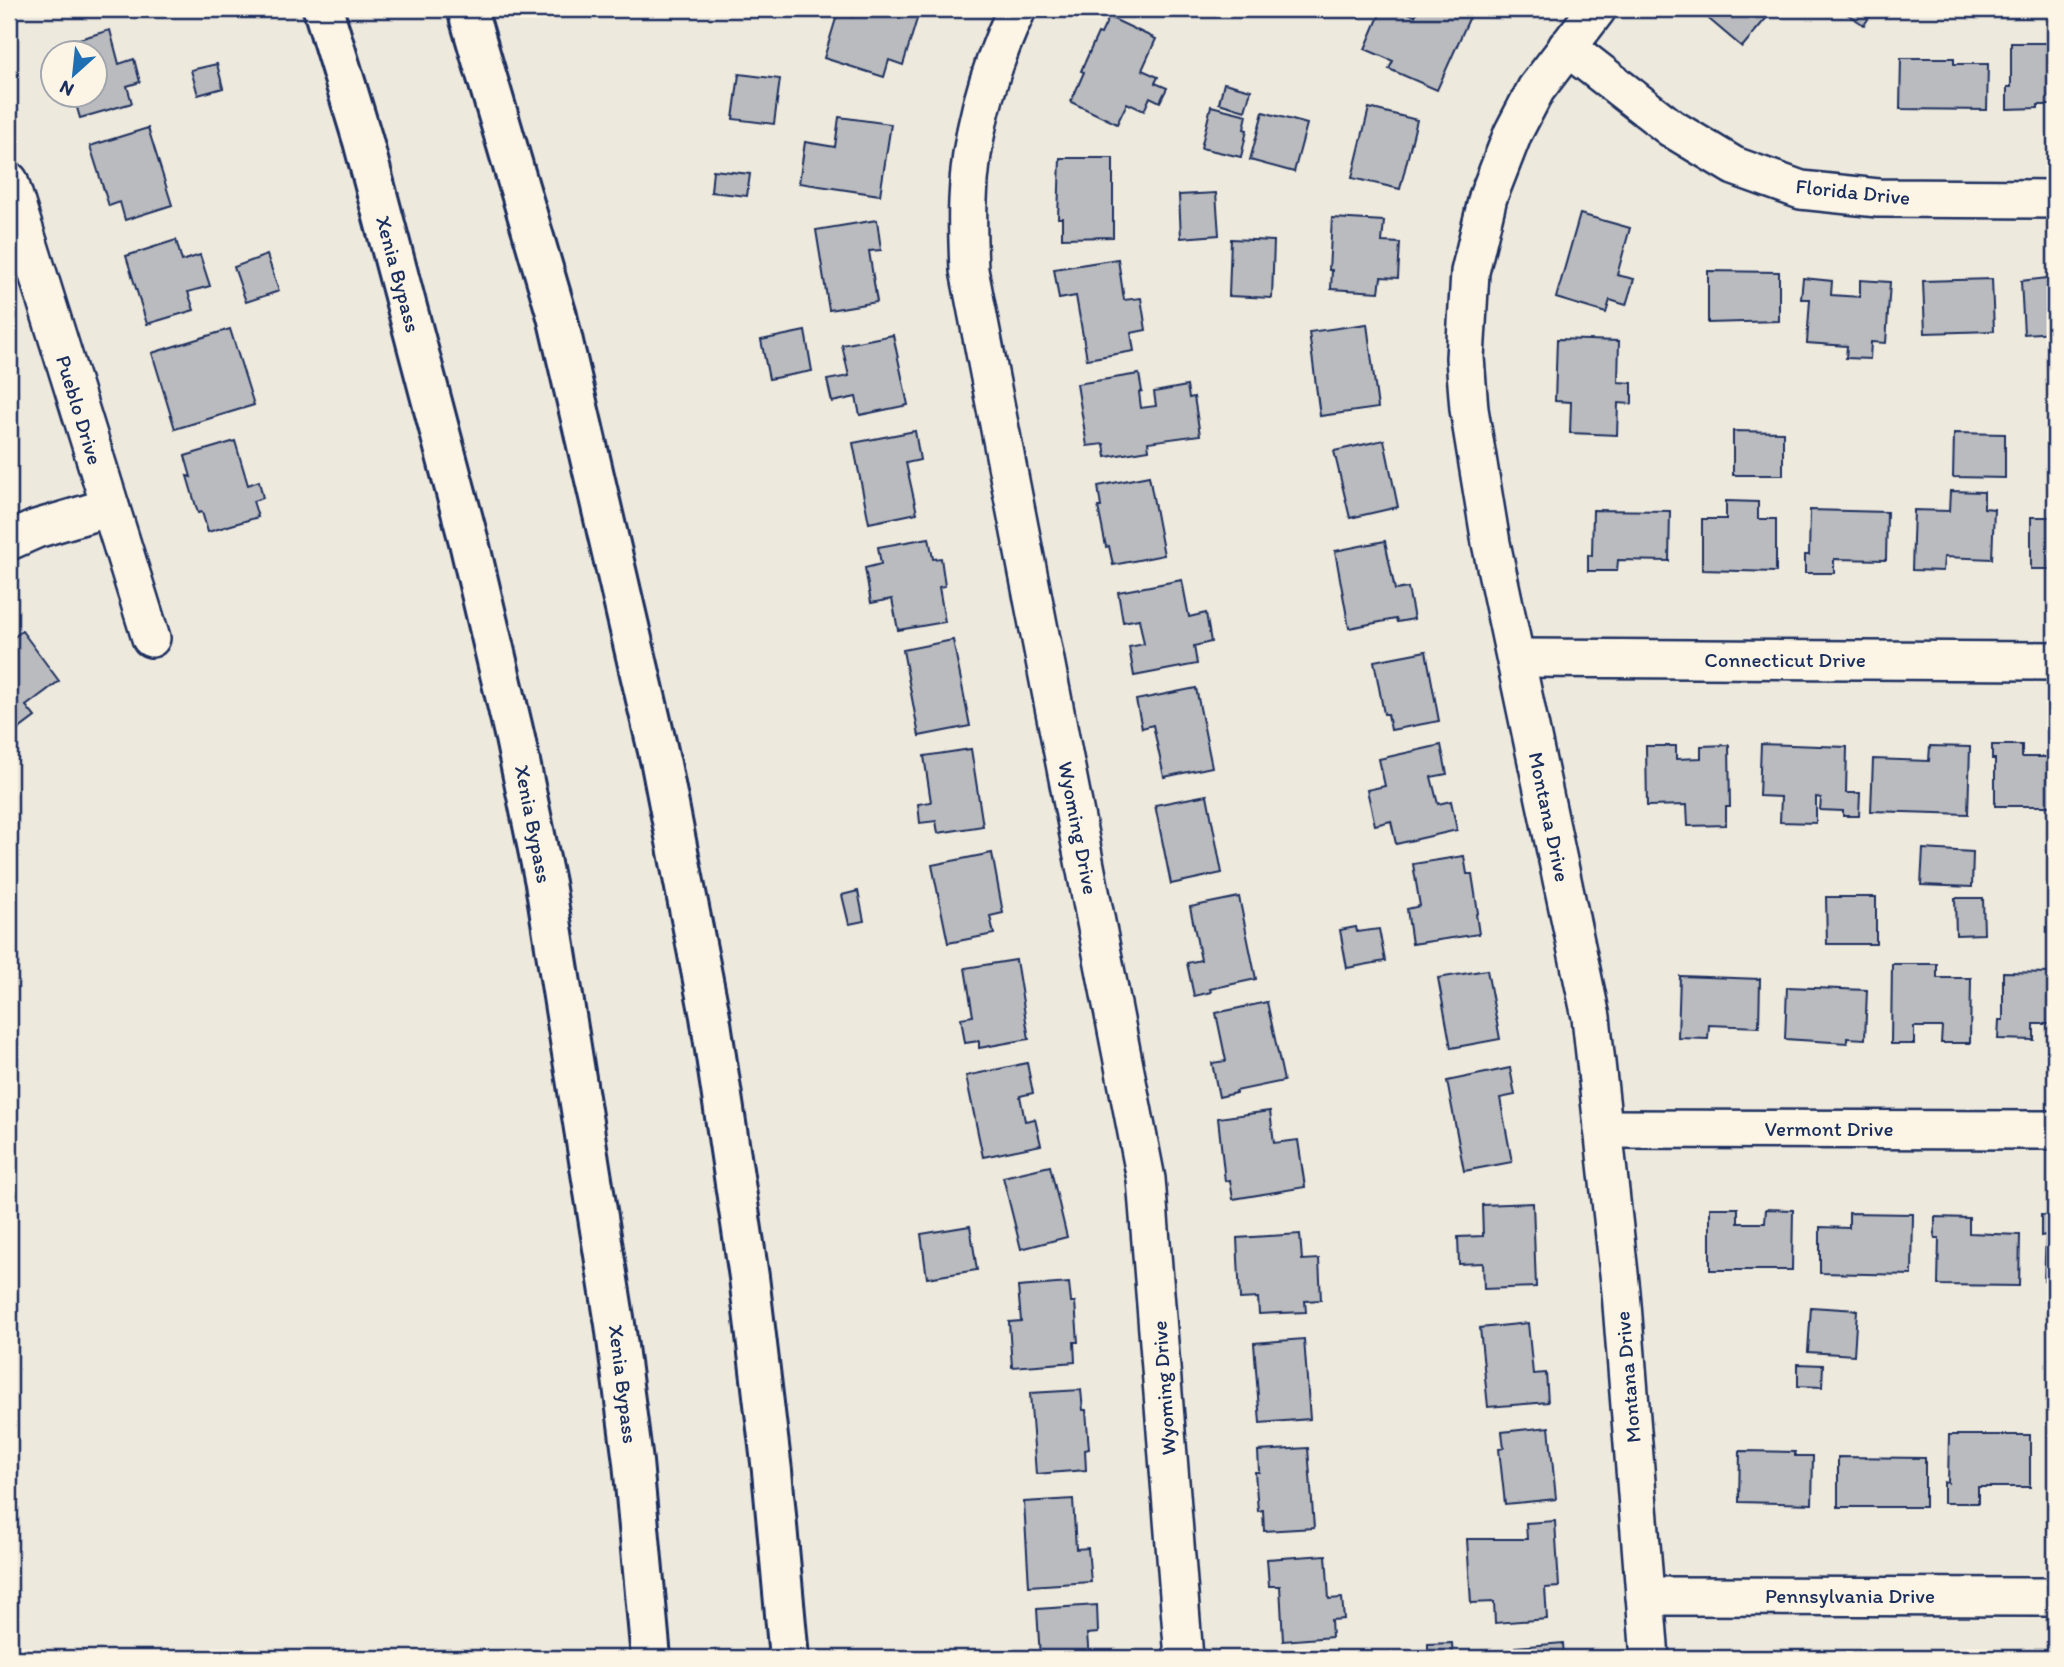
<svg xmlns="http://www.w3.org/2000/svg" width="2064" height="1667" viewBox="0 0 2064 1667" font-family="Itim,sans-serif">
	<rect width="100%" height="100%" fill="#eee9dd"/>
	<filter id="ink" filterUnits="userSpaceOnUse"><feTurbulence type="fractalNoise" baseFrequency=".0143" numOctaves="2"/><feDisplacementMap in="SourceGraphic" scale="14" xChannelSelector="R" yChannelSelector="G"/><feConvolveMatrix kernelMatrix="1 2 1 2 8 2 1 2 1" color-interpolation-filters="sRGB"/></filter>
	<g filter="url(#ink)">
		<g fill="#babbbe" stroke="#1b2f5e" stroke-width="2">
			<polygon points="855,9 920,9 903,65 889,60 884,77 824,58 838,12 852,17"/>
			<polygon points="1382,9 1399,9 1415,16 1418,9 1465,9 1472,12 1437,90 1389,69 1393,61 1365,49"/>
			<polygon points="1708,9 1774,9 1742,47 1703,14"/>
			<polygon points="1850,9 1875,9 1864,25 1847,14"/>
			<polygon points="1109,17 1156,39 1142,70 1158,77 1155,83 1167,88 1160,102 1150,97 1144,111 1127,103 1117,124 1071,102 1084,72 1081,71 1098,33 1101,34"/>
			<polygon points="110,30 119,64 134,59 140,82 127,86 132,103 80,118 73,94 94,94 94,52 62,52 59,45"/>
			<polygon points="2011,43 2055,43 2055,105 2038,105 2038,108 2007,109 2007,87 2011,87"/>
			<polygon points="1901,58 1954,58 1954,64 1988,64 1987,110 1900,109"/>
			<polygon points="217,64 223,88 198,95 191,70"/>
			<polygon points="739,74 780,79 774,124 733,119"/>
			<polygon points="1224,83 1251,90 1245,111 1219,103"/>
			<polygon points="1211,106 1247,115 1244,129 1247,130 1241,157 1201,148"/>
			<polygon points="1369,108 1417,120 1400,189 1352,178"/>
			<polygon points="1263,112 1307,124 1294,172 1250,160"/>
			<polygon points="839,117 891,124 880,195 799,183 805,142 835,147"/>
			<polygon points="148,128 172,205 125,220 120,202 109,206 90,146"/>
			<polygon points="1060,158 1113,158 1113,237 1062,238 1062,218 1058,218"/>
			<polygon points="713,170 750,174 747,196 711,192"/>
			<polygon points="1216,193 1219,235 1181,238 1179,195"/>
			<polygon points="1580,214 1630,228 1617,275 1634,279 1626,305 1610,300 1606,313 1556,298"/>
			<polygon points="1332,218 1384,221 1382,242 1400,243 1398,278 1381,277 1379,292 1331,289 1332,270 1329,270"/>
			<polygon points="877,220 881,250 869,251 877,302 829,310 816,230"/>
			<polygon points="1231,239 1274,241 1272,298 1229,296"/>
			<polygon points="176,240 182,261 200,255 210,286 188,292 194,310 147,324 126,256"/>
			<polygon points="267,255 279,291 246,302 234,267"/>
			<polygon points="1118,259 1124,300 1141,298 1146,330 1131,333 1134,351 1087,359 1076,296 1059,299 1054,269"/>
			<polygon points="1708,271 1779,272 1779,321 1708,323"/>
			<polygon points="2055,277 2055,332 2024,334 2021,281"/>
			<polygon points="1803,278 1832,281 1831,295 1860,297 1860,280 1890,282 1886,343 1871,342 1870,359 1846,358 1847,346 1807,343 1810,299 1801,299"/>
			<polygon points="1992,279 1994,331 1925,333 1923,281"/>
			<polygon points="1367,324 1378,408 1320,416 1309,332"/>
			<polygon points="230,329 254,405 175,429 152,353"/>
			<polygon points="805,331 812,371 769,379 761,340"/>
			<polygon points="893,335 908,405 860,415 856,397 832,402 827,380 849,376 842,345"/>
			<polygon points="1557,339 1619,341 1618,382 1632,383 1632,404 1618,403 1617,435 1570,433 1571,402 1555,401"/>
			<polygon points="1139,374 1142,391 1139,392 1141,408 1156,406 1154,392 1187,386 1189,398 1194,397 1200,435 1148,442 1149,450 1106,457 1104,444 1087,446 1077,384"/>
			<polygon points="915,431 920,460 906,463 917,513 869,523 853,443"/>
			<polygon points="1733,431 1783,432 1783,475 1733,475"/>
			<polygon points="1954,433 2005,434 2005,478 1953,477"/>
			<polygon points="1384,440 1398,507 1350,518 1334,451"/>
			<polygon points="235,441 248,485 259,481 263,498 253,501 258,517 208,532 202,512 198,513 187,476 191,477 185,456"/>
			<polygon points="1149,476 1164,555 1113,565 1109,546 1106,547 1098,507 1101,507 1098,486"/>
			<polygon points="1950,491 1984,492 1984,508 1994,509 1992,559 1944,557 1943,571 1912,570 1914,510 1949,511"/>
			<polygon points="1726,501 1758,502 1758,519 1776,519 1776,572 1702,570 1702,519 1726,519"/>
			<polygon points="1593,510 1670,511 1669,561 1618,560 1617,571 1588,571 1588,555 1592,556"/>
			<polygon points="1810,510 1887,512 1886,560 1834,559 1834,573 1805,573 1805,555 1809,555"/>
			<rect x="2031" y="517" width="24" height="52"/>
			<polygon points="929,538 933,559 941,558 945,586 939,587 945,622 898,630 892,599 871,603 865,568 881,564 878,547"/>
			<polygon points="1385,541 1395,590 1408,588 1414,619 1397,622 1396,619 1349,628 1335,551"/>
			<polygon points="1182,580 1189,617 1206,613 1211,642 1194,646 1197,664 1134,676 1129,647 1144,644 1139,619 1123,622 1118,592"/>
			<polygon points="22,631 59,681 26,706 35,717 15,732 9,724 9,641"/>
			<polygon points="953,640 970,726 919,736 903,650"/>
			<polygon points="1426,651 1439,721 1391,730 1388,714 1384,714 1374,661"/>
			<polygon points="1196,688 1212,767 1164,777 1153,725 1142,728 1136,700"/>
			<polygon points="1761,744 1847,747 1846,793 1860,793 1859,816 1843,816 1843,811 1820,810 1821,798 1816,797 1816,823 1780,822 1781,797 1759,796"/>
			<polygon points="1441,745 1447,774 1431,777 1438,804 1451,801 1457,830 1396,844 1391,821 1375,825 1367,790 1385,786 1379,759"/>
			<polygon points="1729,745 1730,807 1726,807 1726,825 1688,826 1687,805 1647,806 1646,746 1676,746 1676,759 1701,758 1701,746"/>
			<polygon points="1992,745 2022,745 2022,757 2055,757 2055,806 1995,806 1995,759 1992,759"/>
			<polygon points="1930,746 1970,747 1968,814 1871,811 1873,759 1929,761"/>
			<polygon points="971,749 983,826 938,833 936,821 920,823 918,804 931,802 924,756"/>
			<polygon points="1207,795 1222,873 1171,884 1155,805"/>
			<polygon points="1923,849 1973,852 1972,887 1921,885"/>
			<polygon points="992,853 1003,913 990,916 994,934 948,943 932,865"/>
			<polygon points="1464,856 1467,874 1472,874 1478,913 1476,914 1479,934 1412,944 1407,909 1420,906 1413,864"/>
			<polygon points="858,891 864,921 849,924 842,895"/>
			<polygon points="1239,897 1256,979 1210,989 1211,992 1194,996 1187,963 1201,960 1190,907"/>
			<polygon points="1826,897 1876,897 1876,944 1827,944"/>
			<polygon points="1955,898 1983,898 1984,934 1956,935"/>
			<polygon points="1356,927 1357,932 1379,929 1385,961 1347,968 1340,930"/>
			<polygon points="1016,960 1029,1039 979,1048 979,1041 965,1043 961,1018 973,1016 965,968"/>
			<polygon points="1892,964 1937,964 1937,978 1971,978 1970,1043 1941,1043 1942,1027 1914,1027 1914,1044 1891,1044"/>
			<polygon points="1487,970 1500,1039 1451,1048 1438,978"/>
			<polygon points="2003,972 2055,973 2055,1024 2034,1024 2034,1040 1998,1039 1999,1020 2003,1020"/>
			<polygon points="1680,976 1760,979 1759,1027 1709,1025 1708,1039 1678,1038"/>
			<polygon points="1787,987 1867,990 1865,1039 1847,1038 1847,1043 1785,1039"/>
			<polygon points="1267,1002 1284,1081 1236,1091 1236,1093 1219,1097 1212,1063 1226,1061 1216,1013"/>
			<polygon points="1027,1063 1033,1093 1020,1096 1025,1121 1035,1119 1041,1145 983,1157 966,1076"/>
			<polygon points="1510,1068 1515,1095 1500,1098 1512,1162 1464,1171 1447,1081"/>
			<polygon points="1270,1111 1274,1143 1298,1140 1305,1187 1233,1199 1230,1180 1225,1181 1218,1118"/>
			<polygon points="1050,1166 1067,1237 1021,1249 1003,1177"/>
			<polygon points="1533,1203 1536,1287 1484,1289 1483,1263 1459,1264 1458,1237 1483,1236 1482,1205"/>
			<polygon points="1710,1208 1738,1208 1738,1223 1765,1223 1766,1209 1793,1210 1792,1270 1710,1270"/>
			<polygon points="1849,1213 1913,1214 1912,1275 1820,1273 1820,1227 1849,1228"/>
			<polygon points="2041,1215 2055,1216 2055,1282 2044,1281 2046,1235 2041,1236"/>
			<polygon points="1935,1217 1969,1218 1969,1233 2020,1235 2019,1286 1938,1285 1939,1238 1935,1238"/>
			<polygon points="970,1226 977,1270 927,1278 921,1234"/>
			<polygon points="1300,1234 1302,1260 1319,1259 1321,1300 1305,1301 1306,1312 1259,1314 1258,1298 1240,1299 1237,1238"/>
			<polygon points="1069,1283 1071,1302 1075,1302 1078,1342 1074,1342 1075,1362 1012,1367 1009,1322 1021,1321 1018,1287"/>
			<polygon points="1811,1307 1857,1310 1854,1355 1808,1352"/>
			<polygon points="1528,1323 1533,1374 1546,1373 1548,1402 1488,1407 1480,1328"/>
			<polygon points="1304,1339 1310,1419 1260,1423 1254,1343"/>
			<polygon points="1798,1364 1823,1365 1822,1387 1798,1386"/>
			<polygon points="1081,1390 1083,1410 1086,1410 1089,1449 1085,1450 1086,1470 1036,1474 1030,1393"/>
			<polygon points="1549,1427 1556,1499 1505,1504 1499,1449 1504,1448 1502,1432"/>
			<polygon points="1949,1435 2030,1435 2030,1487 1978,1487 1978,1503 1944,1503 1944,1482 1948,1483"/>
			<polygon points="1308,1448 1314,1528 1264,1531 1263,1510 1258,1511 1255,1472 1259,1472 1258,1451"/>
			<polygon points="1740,1451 1795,1452 1795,1456 1813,1456 1812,1504 1739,1502"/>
			<polygon points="1838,1457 1925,1458 1925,1507 1838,1507"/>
			<polygon points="1073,1499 1076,1549 1088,1548 1091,1582 1029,1586 1024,1502"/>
			<polygon points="1555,1521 1559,1587 1545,1588 1547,1619 1495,1623 1494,1602 1471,1603 1467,1539 1527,1539 1526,1523"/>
			<polygon points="1326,1555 1329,1599 1342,1598 1344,1619 1331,1620 1332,1637 1283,1641 1280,1586 1269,1586 1267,1559"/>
			<polygon points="1097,1605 1098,1633 1087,1634 1089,1658 1040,1658 1037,1609"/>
			<polygon points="1452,1643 1453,1658 1428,1658 1428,1644"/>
			<polygon points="1563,1643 1564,1658 1516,1658 1515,1647"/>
		</g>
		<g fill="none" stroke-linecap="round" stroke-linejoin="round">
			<g stroke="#1b2f5e" stroke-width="42">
				<g id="street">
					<path d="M1017,9C989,69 970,133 968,200C967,223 968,247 969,270L1146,1179L1184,1658"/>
					<polyline points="1597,9 1536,89 1513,133 1488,197 1470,272 1465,358 1469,409 1491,543 1591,1017 1621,1292 1650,1658"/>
					<polyline points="1567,47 1671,128 1734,166 1801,190 1878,198 2055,199"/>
					<polyline points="9,181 151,638"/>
					<polyline points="9,541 36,529 110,507"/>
					<polyline points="1516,658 2055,661"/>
					<polyline points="1603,1129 2055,1130"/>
					<polyline points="1645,1596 2055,1597"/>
				</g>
			</g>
			<g stroke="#1b2f5e" stroke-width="44">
				<g id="highway">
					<polyline points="323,9 363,141 469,542 515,738 545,883 615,1324 633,1462 651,1658"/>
					<polyline points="467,9 557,316 661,764 710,1016 749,1277 772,1471 789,1658"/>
				</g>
			</g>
			<use href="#street" stroke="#fcf5e5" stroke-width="37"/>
			<use href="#highway" stroke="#fcf5e5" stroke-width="38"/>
		</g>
	</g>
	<g text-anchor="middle" stroke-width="5" stroke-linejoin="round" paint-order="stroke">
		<g font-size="21" fill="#1b2f5e" stroke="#fcf5e5">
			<text transform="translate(1853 192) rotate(6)" y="7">Florida Drive</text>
			<text transform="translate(398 274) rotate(75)" y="7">Xenia Bypass</text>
			<text transform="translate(79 410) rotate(73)" y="7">Pueblo Drive</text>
			<text x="1785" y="667">Connecticut Drive</text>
			<text transform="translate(1549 817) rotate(78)" y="7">Montana Drive</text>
			<text transform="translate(533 824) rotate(79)" y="7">Xenia Bypass</text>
			<text transform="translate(1078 828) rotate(79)" y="7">Wyoming Drive</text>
			<text x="1829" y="1136">Vermont Drive</text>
			<text transform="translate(1628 1377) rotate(-95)" y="7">Montana Drive</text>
			<text transform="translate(623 1384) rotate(83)" y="7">Xenia Bypass</text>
			<text transform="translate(1164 1388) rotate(-94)" y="7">Wyoming Drive</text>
			<text x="1850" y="1603">Pennsylvania Drive</text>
		</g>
	</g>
	<rect width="2064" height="1667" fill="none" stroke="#fcf5e5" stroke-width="35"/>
	<rect x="18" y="18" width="2029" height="1632" fill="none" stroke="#1b2f5e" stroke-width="2.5" filter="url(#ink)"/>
	<g transform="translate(74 74) rotate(207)"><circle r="33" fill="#fcf5e5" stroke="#a2a6af" stroke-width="2"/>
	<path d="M0-5L12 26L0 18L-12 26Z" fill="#1f6fb2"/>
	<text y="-10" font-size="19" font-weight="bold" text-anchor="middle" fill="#1b2f5e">N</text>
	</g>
</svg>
